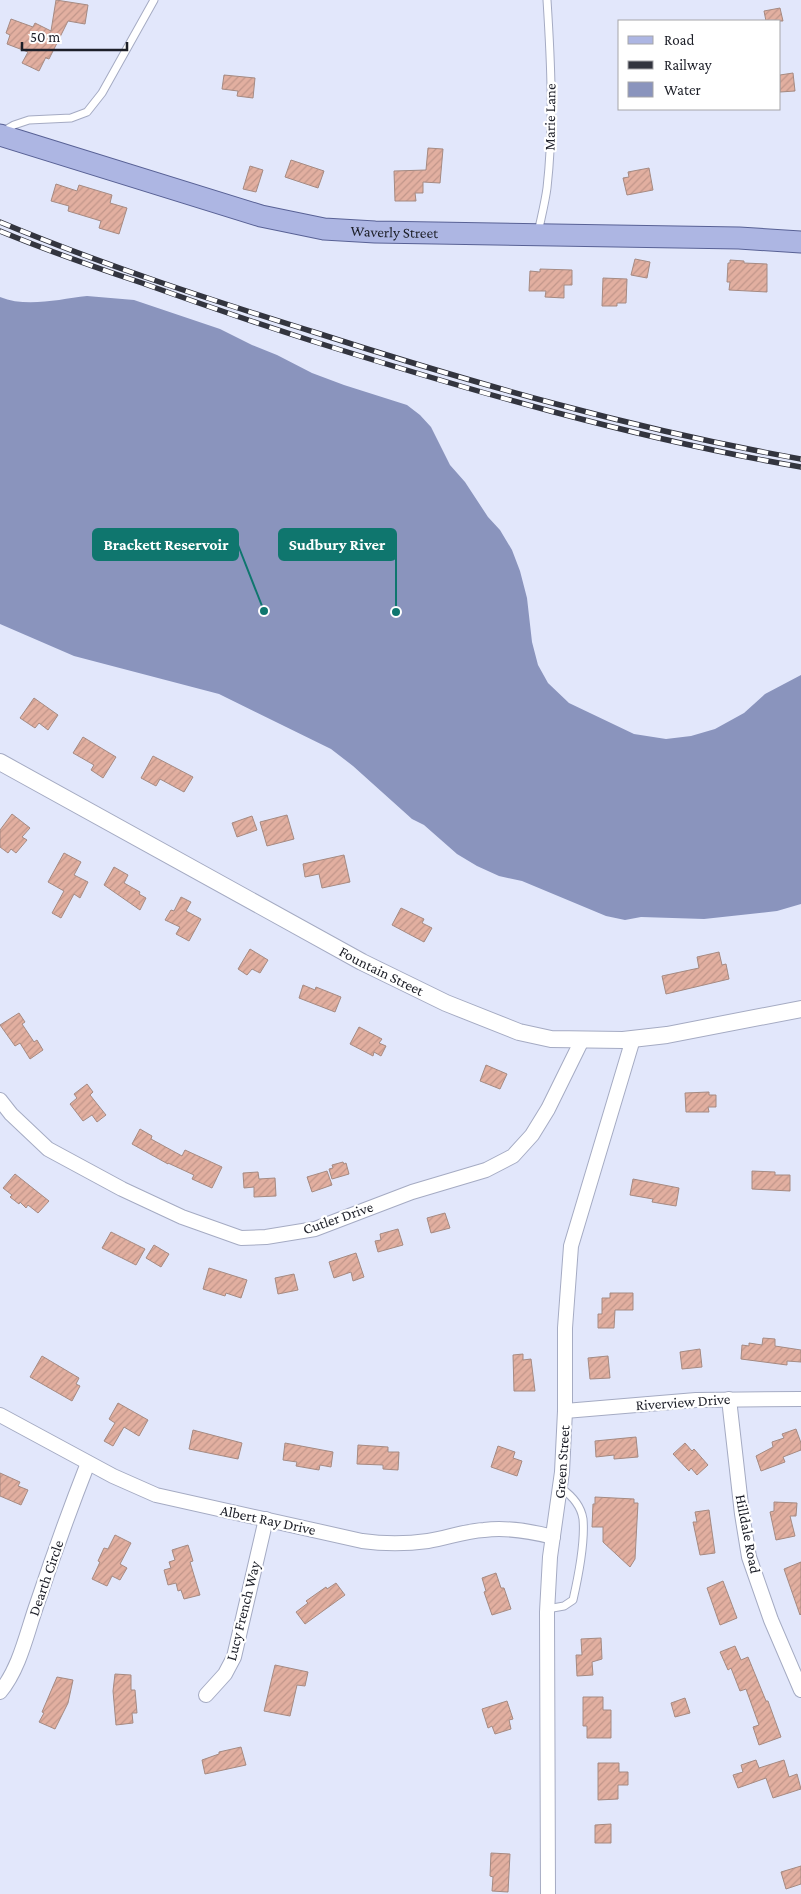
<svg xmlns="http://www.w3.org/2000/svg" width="801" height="1894" viewBox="0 0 801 1894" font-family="'Crimson Pro',serif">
	<defs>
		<pattern id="building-hatch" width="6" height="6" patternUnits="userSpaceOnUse" patternTransform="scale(1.25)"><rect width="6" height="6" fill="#e2afa0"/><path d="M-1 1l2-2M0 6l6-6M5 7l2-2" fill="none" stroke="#c1968a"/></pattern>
	</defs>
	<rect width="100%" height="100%" fill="#e2e7fb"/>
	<path fill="#8a94bd" d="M87,296L134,300L220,329L252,345L277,355L312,373L344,385L407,405L420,415L431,427L450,465L465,482L488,517L500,530L512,550L520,571L527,598L532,642L538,665L548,683L569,703L634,734L666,739L691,736L715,729L744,713L765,694L801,675V904L777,911L704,919L641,917L625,920L606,916L522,881L499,876L477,866L457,854L424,825L412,819L353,766L331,749L219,694L74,656L0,624V297C27,308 59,299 87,296Z"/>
	<g fill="url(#building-hatch)" stroke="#a58a82">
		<polygon points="56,0 88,5 85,24 68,21 49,59 46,58 46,57 39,71 22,63 28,52 7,44 10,35 6,33 11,19 33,27 35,23 51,31"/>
		<polygon points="780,8 783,21 766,21 764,11"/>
		<polygon points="793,73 795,91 780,92 780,75"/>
		<polygon points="224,75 255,78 253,98 237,96 238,91 222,89"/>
		<polygon points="428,148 443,149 440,183 423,182 423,193 415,193 416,201 395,201 394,171 426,170"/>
		<polygon points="291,160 324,171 318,188 285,177"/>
		<polygon points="250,166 263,170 256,192 243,189"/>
		<polygon points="649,168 653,190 627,195 623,178 629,177 628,172"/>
		<polygon points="56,184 77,191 79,185 112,195 110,203 127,208 119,234 99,228 101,221 68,211 69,206 51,201"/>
		<polygon points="635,259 650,262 647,278 631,275"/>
		<polygon points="730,260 744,261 744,263 767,264 767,292 729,290 730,282 727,282 728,263 730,263"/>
		<polygon points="540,269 572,270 572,285 564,285 564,298 545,297 546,291 529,291 530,271 540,272"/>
		<polygon points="603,278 627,279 626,303 617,303 617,306 602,306"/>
		<polygon points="34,698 58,715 48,730 39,723 35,728 20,718"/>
		<polygon points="83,737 116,757 103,778 91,770 94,765 73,753"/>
		<polygon points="153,756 193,777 184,792 160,779 156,786 141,778"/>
		<polygon points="12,814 30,828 22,837 27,840 16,853 11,849 8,853 0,847 0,830"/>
		<polygon points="287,815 294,839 267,846 260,822"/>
		<polygon points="252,816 257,830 237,837 232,823"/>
		<polygon points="64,853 81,862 74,875 88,882 80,898 74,894 61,918 52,913 64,891 48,882"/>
		<polygon points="344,855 350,882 322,888 319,874 305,877 303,864"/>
		<polygon points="114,867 128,875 124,883 140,892 139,894 146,898 140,910 104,885"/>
		<polygon points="181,897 191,902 186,911 201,919 189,941 176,934 180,927 165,920 171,910 174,911"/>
		<polygon points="401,908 424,919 422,923 432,928 424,942 392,925"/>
		<polygon points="250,949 268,960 260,973 252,969 247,975 238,969"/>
		<polygon points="719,952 722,965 726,964 729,979 666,994 662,976 699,968 697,957"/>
		<polygon points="303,985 315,990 316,987 341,997 335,1012 299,998"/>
		<polygon points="19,1013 25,1022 22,1024 34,1042 37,1040 43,1050 30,1059 20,1043 15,1046 0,1025"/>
		<polygon points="359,1027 382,1039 379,1043 386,1046 381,1056 374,1052 373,1056 350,1044"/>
		<polygon points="486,1065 507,1074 500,1089 480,1081"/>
		<polygon points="87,1084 93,1092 90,1095 106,1115 97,1122 92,1115 83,1121 70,1104 77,1098 74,1094"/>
		<polygon points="709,1092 709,1095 716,1095 716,1107 708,1107 709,1112 686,1112 685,1093"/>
		<polygon points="140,1129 152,1136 151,1139 182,1156 185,1150 222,1167 212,1188 192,1179 194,1175 168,1163 168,1164 132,1144"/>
		<polygon points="343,1162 344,1164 346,1163 349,1174 332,1179 329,1169 333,1168 332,1165"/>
		<polygon points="327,1171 332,1185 312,1192 307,1177"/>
		<polygon points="752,1171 775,1172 775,1175 790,1175 790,1191 752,1189"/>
		<polygon points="258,1172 259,1179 275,1178 276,1196 254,1197 254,1187 244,1188 243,1173"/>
		<polygon points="15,1174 49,1201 38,1213 28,1205 26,1208 20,1202 19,1204 10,1197 12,1195 3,1188"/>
		<polygon points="633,1179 679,1188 676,1206 652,1202 653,1199 630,1195"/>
		<polygon points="445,1213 450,1228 431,1233 427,1218"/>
		<polygon points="398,1229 403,1245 378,1252 375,1241 381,1240 380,1234"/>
		<polygon points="111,1232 145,1249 136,1265 102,1248"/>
		<polygon points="154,1245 169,1254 161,1267 146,1258"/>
		<polygon points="356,1253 364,1277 353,1281 351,1272 334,1278 329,1262"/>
		<polygon points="209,1268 247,1280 241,1298 226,1293 225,1296 203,1289"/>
		<polygon points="294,1274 298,1290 278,1294 275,1278"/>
		<polygon points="610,1293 633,1293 633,1310 615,1310 614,1328 598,1328 598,1314 602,1314 602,1298 610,1298"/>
		<polygon points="763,1338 775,1339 775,1346 801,1350 801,1362 787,1361 787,1365 741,1359 742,1345 749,1346 749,1343 762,1345"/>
		<polygon points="700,1349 702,1367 682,1369 680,1352"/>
		<polygon points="523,1354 523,1360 531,1359 535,1391 514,1391 513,1355"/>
		<polygon points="42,1356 79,1378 76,1384 80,1386 72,1401 30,1377"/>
		<polygon points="608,1356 610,1378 590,1379 588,1358"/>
		<polygon points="118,1403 148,1420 139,1436 124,1427 113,1446 104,1441 115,1423 109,1419"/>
		<polygon points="796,1429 801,1443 801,1450 783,1457 785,1462 761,1471 756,1456 773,1447 772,1442 784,1438 782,1434"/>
		<polygon points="193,1430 242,1443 238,1459 189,1449"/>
		<polygon points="636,1437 638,1457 614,1459 614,1455 596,1457 595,1441"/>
		<polygon points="285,1443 333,1452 331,1467 320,1465 319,1470 296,1466 297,1462 283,1460"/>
		<polygon points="685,1443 692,1451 694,1449 708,1465 697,1475 691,1468 689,1471 673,1454"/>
		<polygon points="358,1445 388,1447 388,1452 399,1452 398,1470 383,1469 383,1465 357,1464"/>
		<polygon points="498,1446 515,1452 513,1458 522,1461 517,1476 491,1467"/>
		<polygon points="0,1473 20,1482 18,1486 28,1490 21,1505 0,1496"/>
		<polygon points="595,1497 634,1499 634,1503 638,1503 635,1559 630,1567 603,1542 603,1527 592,1527 593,1504 595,1504"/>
		<polygon points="774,1502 797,1503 796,1516 790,1516 795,1536 776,1540 770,1512 774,1511"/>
		<polygon points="709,1510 715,1553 700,1555 693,1522 697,1522 695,1512"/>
		<polygon points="115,1535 131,1543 120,1564 127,1568 120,1580 112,1576 107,1586 92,1579 100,1562 98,1561 104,1548 108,1549"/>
		<polygon points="188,1545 193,1561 190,1562 200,1595 184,1599 181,1590 178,1591 176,1583 168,1585 164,1570 171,1568 169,1562 175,1560 172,1550"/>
		<polygon points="801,1562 801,1614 800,1615 784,1569"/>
		<polygon points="496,1573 501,1588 504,1588 511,1609 492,1615 484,1592 486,1591 482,1578"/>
		<polygon points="723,1581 737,1618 720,1625 707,1588"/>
		<polygon points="336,1583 345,1595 305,1624 296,1612 308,1603 306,1601 326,1587 327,1589"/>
		<polygon points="601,1638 602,1659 592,1662 593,1675 577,1676 576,1655 582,1655 581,1639"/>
		<polygon points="735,1646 741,1660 748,1657 766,1701 768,1701 781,1737 759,1745 753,1727 759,1725 746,1689 740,1691 731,1668 728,1670 720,1652"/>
		<polygon points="275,1665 308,1672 305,1686 297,1685 290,1716 264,1711"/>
		<polygon points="115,1674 131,1675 131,1690 135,1690 137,1713 132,1713 133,1723 116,1725 113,1691"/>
		<polygon points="57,1677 73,1680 68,1703 55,1729 39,1722 44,1713 42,1712"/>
		<polygon points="583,1697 603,1697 603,1710 611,1710 611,1738 587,1738 587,1726 583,1726"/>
		<polygon points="685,1698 690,1713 675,1717 671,1703"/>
		<polygon points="507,1701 513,1719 509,1720 511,1729 495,1734 492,1726 488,1728 482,1709"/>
		<polygon points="241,1747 246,1765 205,1774 202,1760 219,1754 219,1752"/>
		<polygon points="756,1760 759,1768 784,1760 789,1777 797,1774 801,1789 773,1798 766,1778 738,1788 733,1775 743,1772 741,1765"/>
		<polygon points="598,1763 619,1763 619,1772 628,1772 628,1785 618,1785 618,1799 598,1800"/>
		<polygon points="611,1824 611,1843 595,1843 595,1825"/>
		<polygon points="491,1853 510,1854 508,1892 492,1891 493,1877 490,1876"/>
		<polygon points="801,1866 801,1884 786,1889 781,1872"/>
	</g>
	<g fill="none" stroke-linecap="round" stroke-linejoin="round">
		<g stroke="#a5abc3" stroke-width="9">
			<g id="service">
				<polyline points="2,132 14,125 29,120 71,118 87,112 102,93 154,0"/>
				<path d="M538,233C541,218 545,203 547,188C554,126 551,62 547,0"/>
				<path d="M547,1609L564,1606L573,1600C578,1578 585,1541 583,1519C581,1506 571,1495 561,1488"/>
			</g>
		</g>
		<g stroke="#a5abc3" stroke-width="16">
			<g id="minor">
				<polyline points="0,1100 11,1114 48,1149 122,1189 182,1217 241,1238 266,1237 315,1229 412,1192 486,1170 513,1156 532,1135 548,1109 582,1040"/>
				<polyline points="729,1399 742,1514 749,1557 771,1620 801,1690"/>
				<polyline points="565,1411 696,1400 801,1399"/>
				<path d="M0,1415L113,1476L156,1495L362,1541C384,1544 406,1544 428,1541C447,1538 465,1531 484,1530C508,1527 530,1531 553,1537"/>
				<path d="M0,1692C20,1668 27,1632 37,1604C53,1556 70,1509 88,1463"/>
				<polyline points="206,1695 225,1674 234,1657 266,1519"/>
				<polyline points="548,1894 547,1612 550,1557 562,1472 565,1411 565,1328 571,1246 633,1039"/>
			</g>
		</g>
		<g stroke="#a5abc3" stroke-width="18">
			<g id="tertiary">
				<path id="s1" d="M0,762L362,962L446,1003L519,1032L551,1039L623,1040L667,1035L801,1009"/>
			</g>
		</g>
		<g stroke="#586195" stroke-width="23">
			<g id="primary">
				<path id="s2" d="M0,135L261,216L324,229L375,232L739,238L801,242"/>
			</g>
		</g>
		<use href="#service" stroke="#fff" stroke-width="7"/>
		<use href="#minor" stroke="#fff" stroke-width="14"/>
		<use href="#tertiary" stroke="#fff" stroke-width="16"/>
		<use href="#primary" stroke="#adb6e3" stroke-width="21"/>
		<g stroke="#33353f" stroke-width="5.5">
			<g id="rail">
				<path d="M0,222C103,265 211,300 317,333C476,384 637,430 801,459"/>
				<path d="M0,231C46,250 94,267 142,283C198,303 253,322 309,340C471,391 634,438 801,467"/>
			</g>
		</g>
		<use href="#rail" stroke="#fff" stroke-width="4" stroke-dasharray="11" stroke-linecap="butt"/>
	</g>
	<g text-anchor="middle" stroke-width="4.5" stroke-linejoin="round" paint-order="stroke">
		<g font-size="15" fill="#1d1f28" stroke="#fff">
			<text transform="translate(550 117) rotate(-89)" y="5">Marie Lane</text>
			<text dy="5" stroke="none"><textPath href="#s2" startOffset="408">Waverly Street</textPath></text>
			<text dy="5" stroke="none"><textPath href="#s1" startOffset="435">Fountain Street</textPath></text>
			<text transform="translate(338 1218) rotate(-19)" y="5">Cutler Drive</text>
			<text transform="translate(683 1402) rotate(-4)" y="5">Riverview Drive</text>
			<text transform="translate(562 1462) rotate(-86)" y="5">Green Street</text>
			<text transform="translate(268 1520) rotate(12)" y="5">Albert Ray Drive</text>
			<text transform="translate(748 1534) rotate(79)" y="5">Hilldale Road</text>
			<text transform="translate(46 1578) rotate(-71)" y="5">Dearth Circle</text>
			<text transform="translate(243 1611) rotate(-76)" y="5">Lucy French Way</text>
		</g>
	</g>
	<path fill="none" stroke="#0f766e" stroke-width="2" d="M396 612L396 545M264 611L238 545"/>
	<g fill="#0f766e" stroke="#fff" stroke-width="2">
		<circle cx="396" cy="612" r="5"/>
		<circle cx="264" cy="611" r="5"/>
	</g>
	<g fill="#0f766e" stroke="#0f766e" stroke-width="2">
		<rect x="279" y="529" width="117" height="31" rx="5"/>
		<rect x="93" y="529" width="145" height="31" rx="5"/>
	</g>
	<g font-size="16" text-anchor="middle" font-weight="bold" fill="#fff">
		<text x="337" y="550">Sudbury River</text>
		<text x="166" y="550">Brackett Reservoir</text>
	</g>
	<rect x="618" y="20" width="162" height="90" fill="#ffffff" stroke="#a5a5a9"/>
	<rect x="628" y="36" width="25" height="8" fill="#adb6e3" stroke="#a5a5a9"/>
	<text x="664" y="45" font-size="15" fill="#1d1f28">Road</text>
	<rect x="628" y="61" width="25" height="8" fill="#33353f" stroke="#a5a5a9"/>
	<text x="664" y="70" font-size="15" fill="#1d1f28">Railway</text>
	<rect x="628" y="82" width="25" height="15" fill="#8a94bd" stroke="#a5a5a9"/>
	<text x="664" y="95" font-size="15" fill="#1d1f28">Water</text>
	<path d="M22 42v8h105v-8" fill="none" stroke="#1d1f28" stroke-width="2.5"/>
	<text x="30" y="42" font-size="15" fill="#1d1f28" stroke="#ffffff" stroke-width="4" paint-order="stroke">50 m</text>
</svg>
